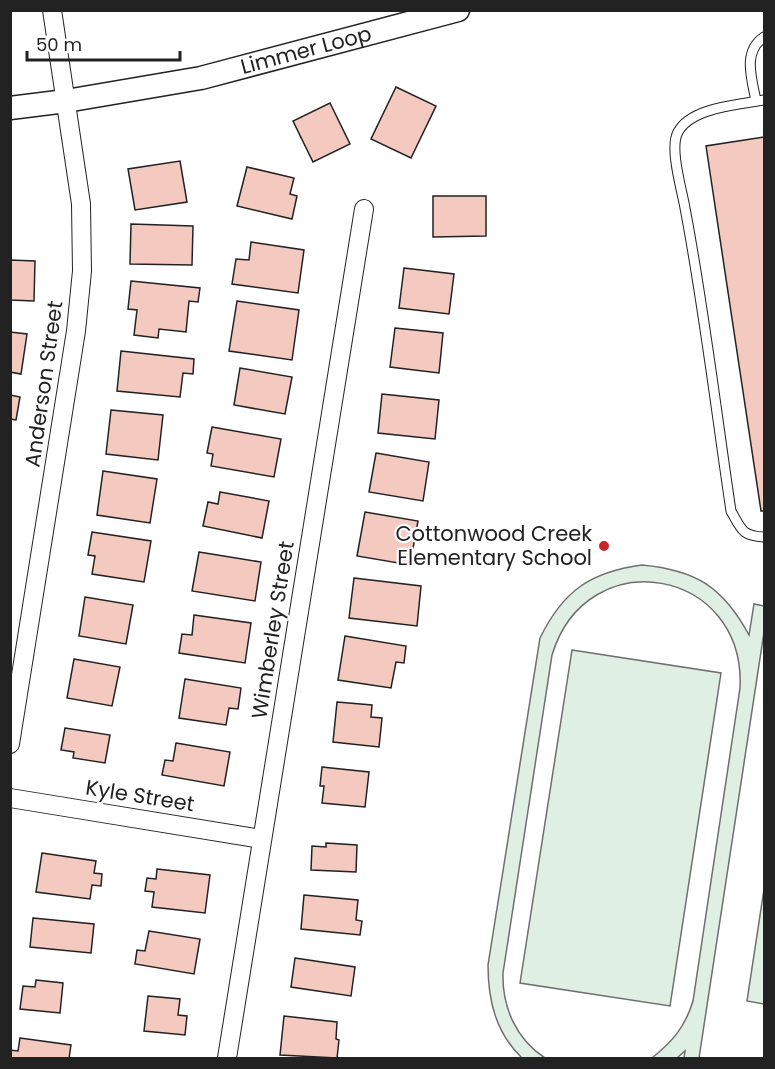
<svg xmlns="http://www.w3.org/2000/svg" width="775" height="1069" viewBox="0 0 775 1069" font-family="Poppins,sans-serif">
	<rect width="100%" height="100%" fill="#fff"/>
	<g fill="#e0efe3" stroke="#6f6f6f" stroke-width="1.5">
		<path d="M642,565C696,570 723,587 749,635L754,604L764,606V632L699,1058H684L685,1051L677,1058H652C673,1041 685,1027 693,1001L740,688C746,568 587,540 552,655L503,973C502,1007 516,1039 545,1058H522C496,1033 488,1001 488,965L540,638C563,591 590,572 642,565Z"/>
		<polygon points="572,650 721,673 670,1006 520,983"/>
		<polygon points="764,889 764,1004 747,1001"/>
	</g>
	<g fill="#f3c9c0" stroke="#222" stroke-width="1.5">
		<polygon points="396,87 436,106 411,158 371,139"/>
		<polygon points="330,103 350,144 313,162 293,121"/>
		<polygon points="764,137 764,511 761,511 706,146"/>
		<polygon points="180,161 187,202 135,210 128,169"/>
		<polygon points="247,167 294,178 290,194 297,196 292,219 237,206"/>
		<polygon points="433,196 486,196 486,236 433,237"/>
		<polygon points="131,224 193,226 192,265 130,264"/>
		<polygon points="251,242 304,250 298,293 232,284 236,259 249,260"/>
		<polygon points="10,260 35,261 34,301 10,300"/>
		<polygon points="404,268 454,274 449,314 399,308"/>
		<polygon points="131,281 200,288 198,302 189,301 186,332 159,329 158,338 134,335 137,310 128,309"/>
		<polygon points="237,301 299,310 292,360 229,351"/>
		<polygon points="395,328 443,333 439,373 390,367"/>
		<polygon points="10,332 27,334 21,374 10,372"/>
		<polygon points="121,351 194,359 193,374 183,373 180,397 117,391"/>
		<polygon points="240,368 292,377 285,414 234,405"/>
		<polygon points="382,394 439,400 435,439 378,433"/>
		<polygon points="10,395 20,397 16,420 10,419"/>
		<polygon points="111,410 163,415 158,460 106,454"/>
		<polygon points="212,427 281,439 274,477 211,466 213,454 207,453"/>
		<polygon points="376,453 429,462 423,501 369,492"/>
		<polygon points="103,471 157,479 150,523 97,515"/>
		<polygon points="220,492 269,501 262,538 203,526 208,502 218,504"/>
		<polygon points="365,512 418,521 410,565 357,556"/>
		<polygon points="92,532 151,541 144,582 92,574 95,556 88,555"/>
		<polygon points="199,552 261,562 255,601 192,591"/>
		<polygon points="354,578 421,586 417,626 349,618"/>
		<polygon points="85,597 133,605 126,644 79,636"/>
		<polygon points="194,615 251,623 245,663 179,653 182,634 192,635"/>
		<polygon points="345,636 406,646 404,663 396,662 391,688 338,680"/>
		<polygon points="74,659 120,667 112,706 67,698"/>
		<polygon points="185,679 241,688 238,709 229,708 226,725 179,718"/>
		<polygon points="337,702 372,705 371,717 382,718 379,747 333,742"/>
		<polygon points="65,728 110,735 105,763 73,758 74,752 61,750"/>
		<polygon points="176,743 230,752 224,786 162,775 165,760 173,761"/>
		<polygon points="322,767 369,772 365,807 322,803 324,786 320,786"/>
		<polygon points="326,843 357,845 356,872 311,870 312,846 326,847"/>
		<polygon points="42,853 96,861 94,873 102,874 101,886 92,885 90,899 36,892"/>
		<polygon points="157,869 210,875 205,913 152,907 154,892 145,891 147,878 156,879"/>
		<polygon points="304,895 358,900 356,920 362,921 360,935 301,929"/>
		<polygon points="33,918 94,924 91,953 30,947"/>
		<polygon points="149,931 200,939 194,974 135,964 137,950 145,951"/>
		<polygon points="295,958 355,967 351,996 291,987"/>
		<polygon points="36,980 63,983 60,1013 20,1009 23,986 35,987"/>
		<polygon points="148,996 180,999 178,1015 187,1016 185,1035 144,1031"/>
		<polygon points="284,1016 337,1022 336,1039 339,1040 337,1058 280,1055"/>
		<polygon points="20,1038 71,1045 69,1058 10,1058 10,1050 18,1051"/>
	</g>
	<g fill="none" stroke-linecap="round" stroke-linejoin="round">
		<g stroke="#222" stroke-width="11">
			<g id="service">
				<path d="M764,100C739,105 691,107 678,132C669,148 682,190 685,208C704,308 716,410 731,511C741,529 742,536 764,537"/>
				<path d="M756,101C752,79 742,52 764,37"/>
			</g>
		</g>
		<g stroke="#222" stroke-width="20">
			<g id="minor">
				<polyline points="10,744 76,331 82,271 81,204 52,10"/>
				<polyline points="10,798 262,839"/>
				<polyline points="227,1058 364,209"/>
			</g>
		</g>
		<g stroke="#222" stroke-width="25">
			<g id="tertiary">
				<path id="s1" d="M10,108L66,101L201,78L458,10"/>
			</g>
		</g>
		<use href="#service" stroke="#fff" stroke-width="9"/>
		<use href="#minor" stroke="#fff" stroke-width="18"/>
		<use href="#tertiary" stroke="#fff" stroke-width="22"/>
	</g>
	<circle fill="#c62828" stroke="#fff" stroke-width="2" cx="604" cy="546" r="6"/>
	<g text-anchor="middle" stroke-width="4.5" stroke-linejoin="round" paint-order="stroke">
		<g font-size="21" fill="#222" stroke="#fff">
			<text dy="7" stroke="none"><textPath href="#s1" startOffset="302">Limmer Loop</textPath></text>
			<text transform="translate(44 384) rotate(-82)" y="7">Anderson Street</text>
			<text transform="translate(273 630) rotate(-81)" y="7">Wimberley Street</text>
			<text transform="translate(140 796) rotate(9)" y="7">Kyle Street</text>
		</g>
		<g font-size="21" fill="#222" stroke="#fff" text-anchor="end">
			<text x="592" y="541">Cottonwood Creek<tspan x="592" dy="24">Elementary School</tspan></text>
		</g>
	</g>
	<rect width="775" height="1069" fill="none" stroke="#222222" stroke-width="24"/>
	<path d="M27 51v9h153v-9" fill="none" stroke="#222222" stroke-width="3"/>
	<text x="36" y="51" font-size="18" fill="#222222" stroke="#ffffff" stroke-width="4.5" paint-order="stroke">50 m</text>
</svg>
